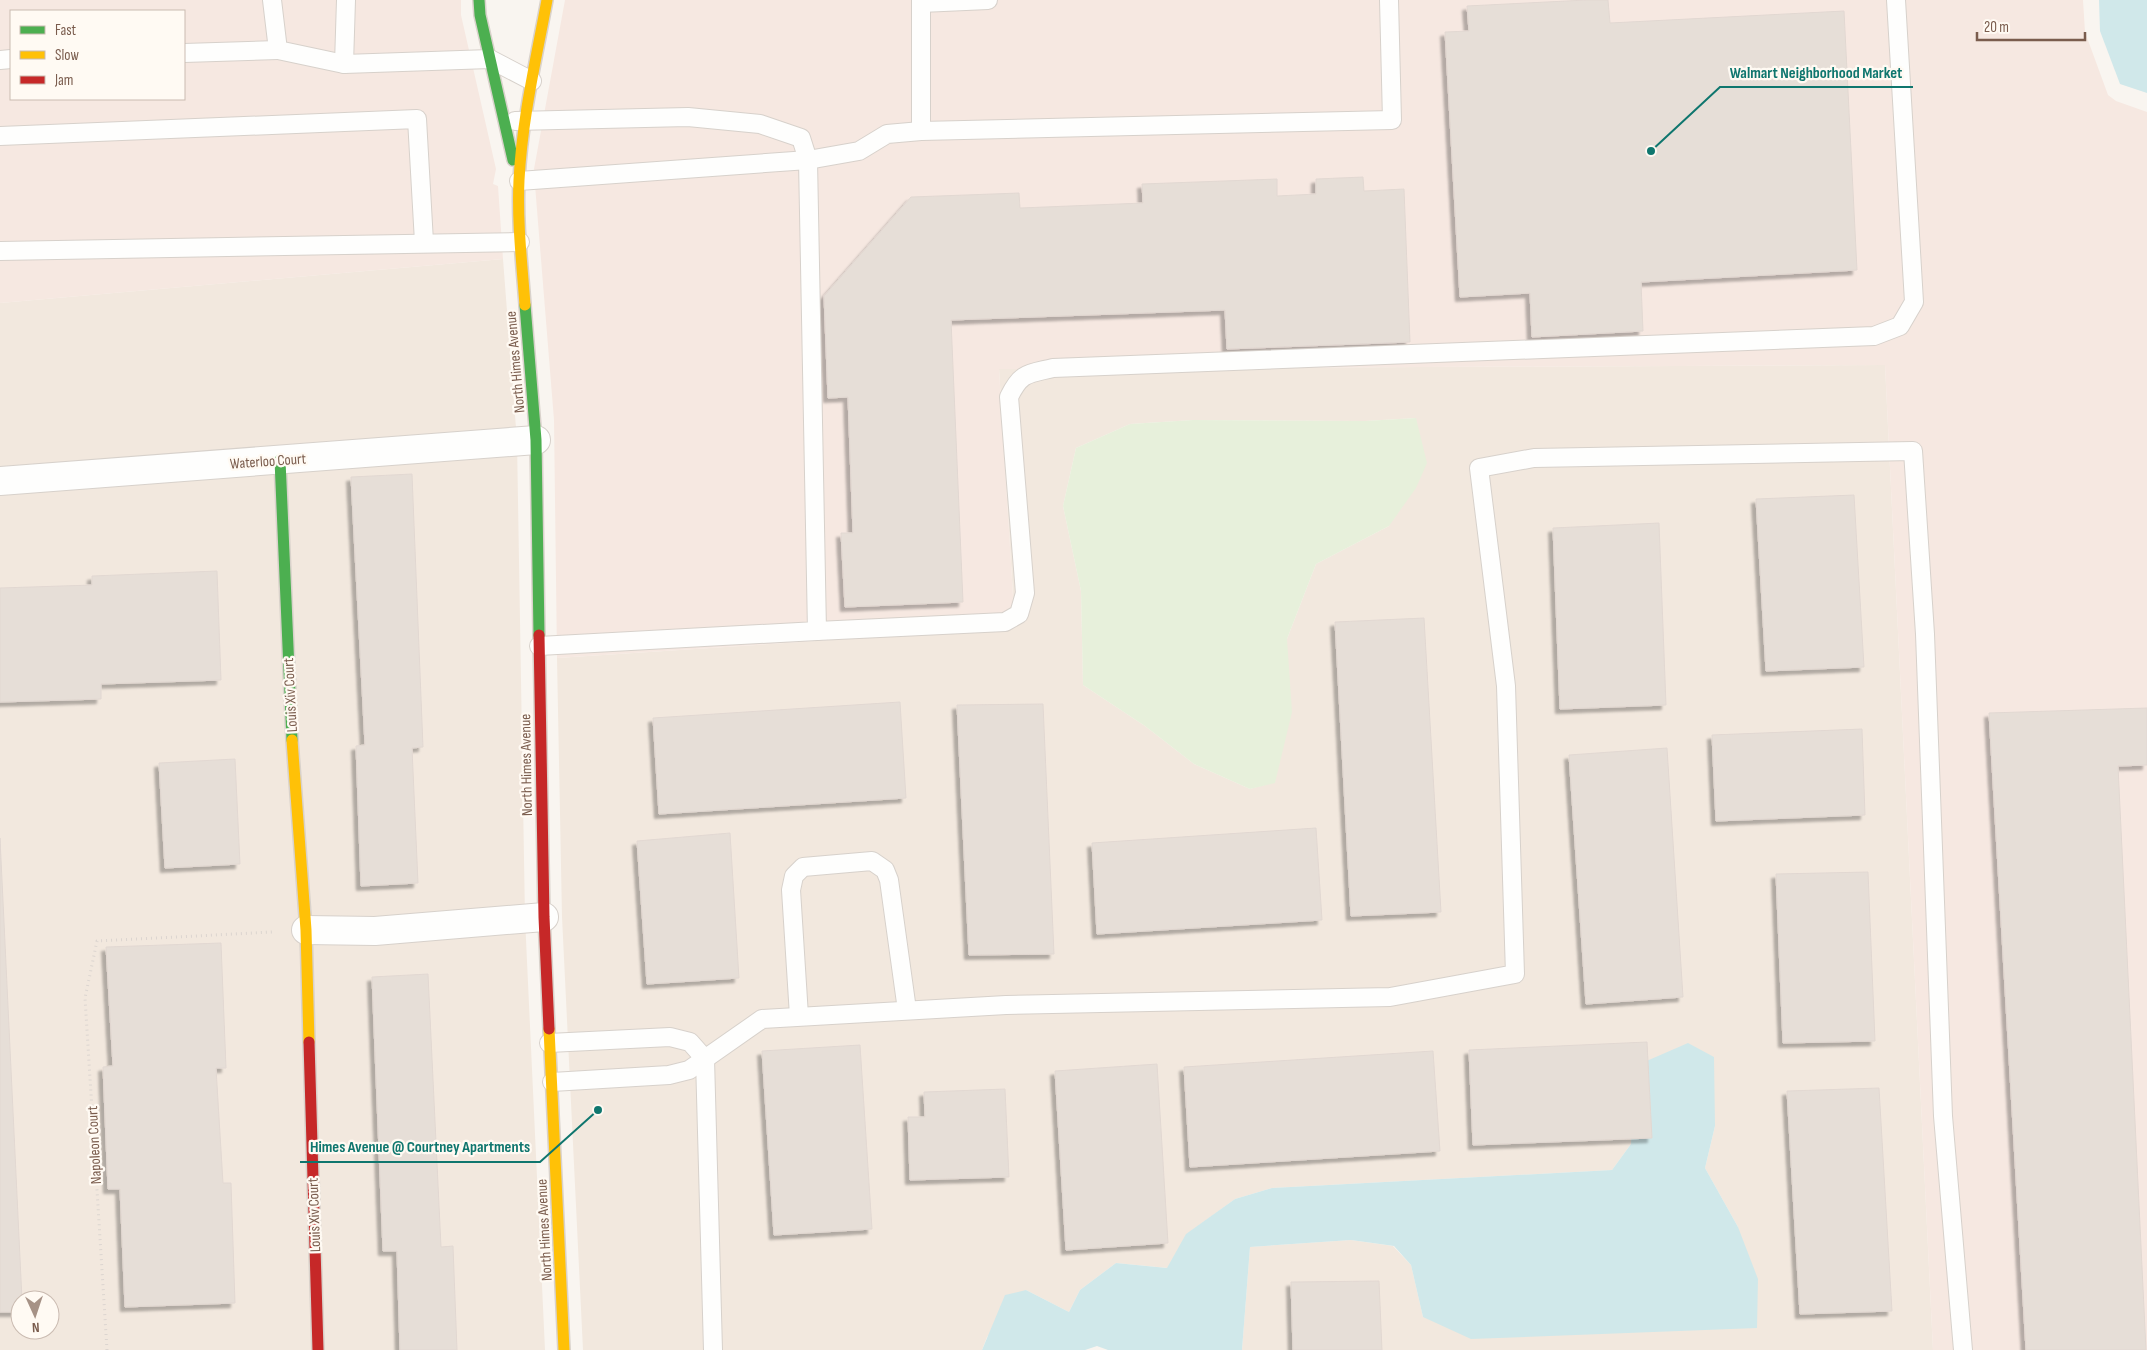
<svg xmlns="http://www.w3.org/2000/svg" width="2147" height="1350" viewBox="0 0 2147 1350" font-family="'Sofia Sans Condensed',sans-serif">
	<defs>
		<filter id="shadow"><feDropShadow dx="-4.5" dy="4.5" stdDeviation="1" flood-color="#0004"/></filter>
	</defs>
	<rect width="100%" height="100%" fill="#f9f5f0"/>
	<g fill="#f2e8de" fill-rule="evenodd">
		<path d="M503,259L517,441L525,918L545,1350H0V303ZM20,1300H50V1330H20Z"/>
		<path d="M1885,365L1933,1350H1242L1250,1247L1351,1240L1393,1246L1411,1265L1423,1317L1738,1227L1705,1168L1715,1126L1635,1066L1631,1144L1612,1170L1272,1188L1235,1199L1187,1234L1168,1268L1116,1263L1080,1290L1069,1312L1026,1290L987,1337L982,1350H583L562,917L557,658L1015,628L999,369ZM1416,418L1389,526L1316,564L1287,639L1275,782L1250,789L1194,764L1145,726L1083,685L1081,591L1063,506L1076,448L1130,424L1193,420L1365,421Z"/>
	</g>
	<g fill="#f6e8e1" fill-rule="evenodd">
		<path d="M0,0H461V15L496,169L493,184L498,186L503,259L0,303ZM11,11H184V99H11Z"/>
		<polygon points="565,0 2083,0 2085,32 2108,95 2116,101 2147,112 2147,1350 1933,1350 1885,365 999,369 1015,628 557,658 554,420 535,185 538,184 534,169"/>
	</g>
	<polygon fill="#e7f0db" points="1416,418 1427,463 1416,488 1389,526 1316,564 1287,639 1292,712 1275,783 1250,789 1194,764 1145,726 1083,685 1081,591 1063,506 1076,448 1130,424 1193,420 1365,421"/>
	<g fill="#d0e8ea">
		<polygon points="2099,0 2147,0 2147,93 2120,84 2100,31"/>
		<polygon points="1688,1043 1714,1057 1715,1126 1705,1168 1738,1227 1758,1279 1757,1328 1471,1339 1423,1317 1411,1265 1394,1246 1351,1240 1250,1247 1242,1350 1108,1350 1097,1346 1085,1350 982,1350 1005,1295 1026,1290 1069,1312 1080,1290 1116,1263 1167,1268 1186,1234 1235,1199 1272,1188 1612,1170 1631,1144 1635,1066"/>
	</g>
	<g fill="#e6ded7" stroke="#e2d8d2" filter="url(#shadow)">
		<polygon points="1586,0 1608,0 1610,23 1844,11 1857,270 1641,282 1643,331 1532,337 1530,293 1460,297 1445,32 1469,31 1467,6"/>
		<polygon points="1363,177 1364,191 1404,189 1410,342 1227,349 1225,310 951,320 963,602 845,607 841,533 853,533 848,397 828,398 824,296 911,197 1019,193 1020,208 1143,203 1142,184 1277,179 1277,196 1316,194 1316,179"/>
		<polygon points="412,474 423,747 412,748 418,883 361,886 356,746 365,745 351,477"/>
		<polygon points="1854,495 1864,667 1766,671 1756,499"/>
		<polygon points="1659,523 1666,705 1560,709 1553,528"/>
		<polygon points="217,571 221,680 101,684 101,699 0,702 0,588 92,585 92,576"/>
		<polygon points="1424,618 1441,912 1351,916 1335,622"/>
		<polygon points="900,702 906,798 659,814 653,718"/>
		<polygon points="1043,704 1054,954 969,955 957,705"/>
		<polygon points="2147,708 2147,765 2118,766 2146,1350 2026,1350 1989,713"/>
		<polygon points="1862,729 1865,815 1716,821 1712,735"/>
		<polygon points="1667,748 1683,997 1586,1004 1569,755"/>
		<polygon points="235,759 240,864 165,868 159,763"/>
		<polygon points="1316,828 1322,920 1097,934 1092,843"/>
		<polygon points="730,833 739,978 647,984 637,841"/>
		<polygon points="0,838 22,1300 20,1300 20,1312 0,1312"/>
		<polygon points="1868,872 1875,1041 1783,1043 1776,874"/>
		<polygon points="221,943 226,1068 216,1068 223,1183 231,1183 235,1303 125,1307 120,1189 108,1189 103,1067 113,1066 106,947"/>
		<polygon points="428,974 441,1247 453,1246 457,1350 400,1350 397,1251 383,1251 372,977"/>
		<polygon points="1647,1042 1652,1138 1473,1145 1469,1050"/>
		<polygon points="860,1045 872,1229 774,1235 762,1051"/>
		<polygon points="1433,1051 1440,1151 1190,1167 1184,1067"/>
		<polygon points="1157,1064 1168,1243 1066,1250 1055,1071"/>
		<polygon points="1879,1088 1892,1311 1800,1314 1787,1091"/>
		<polygon points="1005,1089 1009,1177 910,1180 908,1117 925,1117 924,1092"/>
		<polygon points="1379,1281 1382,1350 1293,1350 1291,1282"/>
	</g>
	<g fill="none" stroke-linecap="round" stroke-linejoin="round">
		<g stroke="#d7d1cb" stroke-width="20">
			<g id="lane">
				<polyline points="272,0 278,50 344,64 490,59 532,81"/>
				<polyline points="921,3 988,0"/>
				<polyline points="184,53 278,50"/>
				<polyline points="0,60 11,59"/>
				<polyline points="344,64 346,0"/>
				<polyline points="515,121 688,117 760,124 801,138 808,160 817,631 539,646"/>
				<polyline points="921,131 921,0"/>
				<polyline points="0,136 417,119 424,242"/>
				<polyline points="519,181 808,160 859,151 887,134 921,131 1392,120 1389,0"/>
				<polyline points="0,251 520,242"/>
				<path d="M817,631L1005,622L1019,614L1025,593L1009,397C1021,372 1028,374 1053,368L1874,336L1900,326L1914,302L1896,0"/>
				<polyline points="799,1016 791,890 794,876 803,867 872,861 885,870 889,880 907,1010"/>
				<polyline points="549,1043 670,1037 690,1042 705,1059 713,1350"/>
				<polyline points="552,1082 669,1075 689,1070 762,1019 1006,1005 1390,997 1515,974 1506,686 1479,468 1534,458 1913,451 1925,634 1943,1116 1963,1350"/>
			</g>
		</g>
		<g stroke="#d7d1cb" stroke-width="30">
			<g id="street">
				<polyline points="0,481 536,440"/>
				<polyline points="306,930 375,931 544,917"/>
			</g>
		</g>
		<g stroke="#d9d2cb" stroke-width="14">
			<g id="fast">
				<polyline points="479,0 480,15 513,160"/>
				<polyline points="525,305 536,440 539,635"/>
				<polyline points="280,460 292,740"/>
			</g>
		</g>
		<g stroke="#d9d2cb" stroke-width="14">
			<g id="slow">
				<path d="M525,305C522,264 517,222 519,180C522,119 536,60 547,0"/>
				<polyline points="292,740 306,930 309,1042"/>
				<polyline points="549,1029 564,1350"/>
			</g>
		</g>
		<g stroke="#d9d2cb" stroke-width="14">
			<g id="jam">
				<polyline points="539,635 544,917 549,1029"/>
				<polyline points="309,1042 318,1350"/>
			</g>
		</g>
		<polyline stroke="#dcd5d0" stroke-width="3" stroke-dasharray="1 4" stroke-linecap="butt" points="107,1350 85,998 97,941 273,932"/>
		<use href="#lane" stroke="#fefefd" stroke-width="18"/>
		<use href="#street" stroke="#fefefd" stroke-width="28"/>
		<use href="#fast" stroke="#4caf50" stroke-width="11"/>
		<use href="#slow" stroke="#ffc107" stroke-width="11"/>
		<use href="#jam" stroke="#c62828" stroke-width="11"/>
	</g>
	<g text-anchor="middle" stroke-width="4.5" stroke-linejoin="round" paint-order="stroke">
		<g font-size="15" fill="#7a5c4d" stroke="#fffaf3">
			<text transform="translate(515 362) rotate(-95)" y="5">North Himes Avenue</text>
			<text transform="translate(268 461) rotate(-4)" y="5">Waterloo Court</text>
			<text transform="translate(290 695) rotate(-93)" y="5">Louis Xiv Court</text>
			<text transform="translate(526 765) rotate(-91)" y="5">North Himes Avenue</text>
			<text transform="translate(94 1145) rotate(-93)" y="5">Napoleon Court</text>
			<text transform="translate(314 1215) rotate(-92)" y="5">Louis Xiv Court</text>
			<text transform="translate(544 1230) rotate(-93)" y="5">North Himes Avenue</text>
		</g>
	</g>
	<path fill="none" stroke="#0f766e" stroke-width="2" d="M1651 151L1720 87H1913M598 1110L540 1162H300"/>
	<g fill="#0f766e" stroke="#fffaf3" stroke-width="2">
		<circle cx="1651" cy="151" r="5"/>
		<circle cx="598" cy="1110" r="5"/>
	</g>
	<g font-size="16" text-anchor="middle" font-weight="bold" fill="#0f766e" stroke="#fffaf3" stroke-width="4.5" stroke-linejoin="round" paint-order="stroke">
		<text x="1816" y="78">Walmart Neighborhood Market</text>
		<text x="420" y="1152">Himes Avenue @ Courtney Apartments</text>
	</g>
	<rect x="10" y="10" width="175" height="90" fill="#fffaf3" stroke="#cabbb1"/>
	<rect x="20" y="26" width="25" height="8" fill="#4caf50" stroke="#cabbb1"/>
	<text x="55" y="35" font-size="15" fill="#7a5c4d">Fast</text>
	<rect x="20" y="51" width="25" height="8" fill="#ffc107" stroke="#cabbb1"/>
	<text x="55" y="60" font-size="15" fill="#7a5c4d">Slow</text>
	<rect x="20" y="76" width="25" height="8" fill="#c62828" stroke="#cabbb1"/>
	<text x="55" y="85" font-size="15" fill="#7a5c4d">Jam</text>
	<g transform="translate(35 1315) rotate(177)"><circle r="24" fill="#fffaf3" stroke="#cabbb1"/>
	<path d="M0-4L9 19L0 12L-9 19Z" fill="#a69286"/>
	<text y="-8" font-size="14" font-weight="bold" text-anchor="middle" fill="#7a5c4d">N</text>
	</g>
	<path d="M1977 32v8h108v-8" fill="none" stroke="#7a5c4d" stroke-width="2.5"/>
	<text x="1984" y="32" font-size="15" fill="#7a5c4d" stroke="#fffaf3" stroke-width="4" paint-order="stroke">20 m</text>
</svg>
